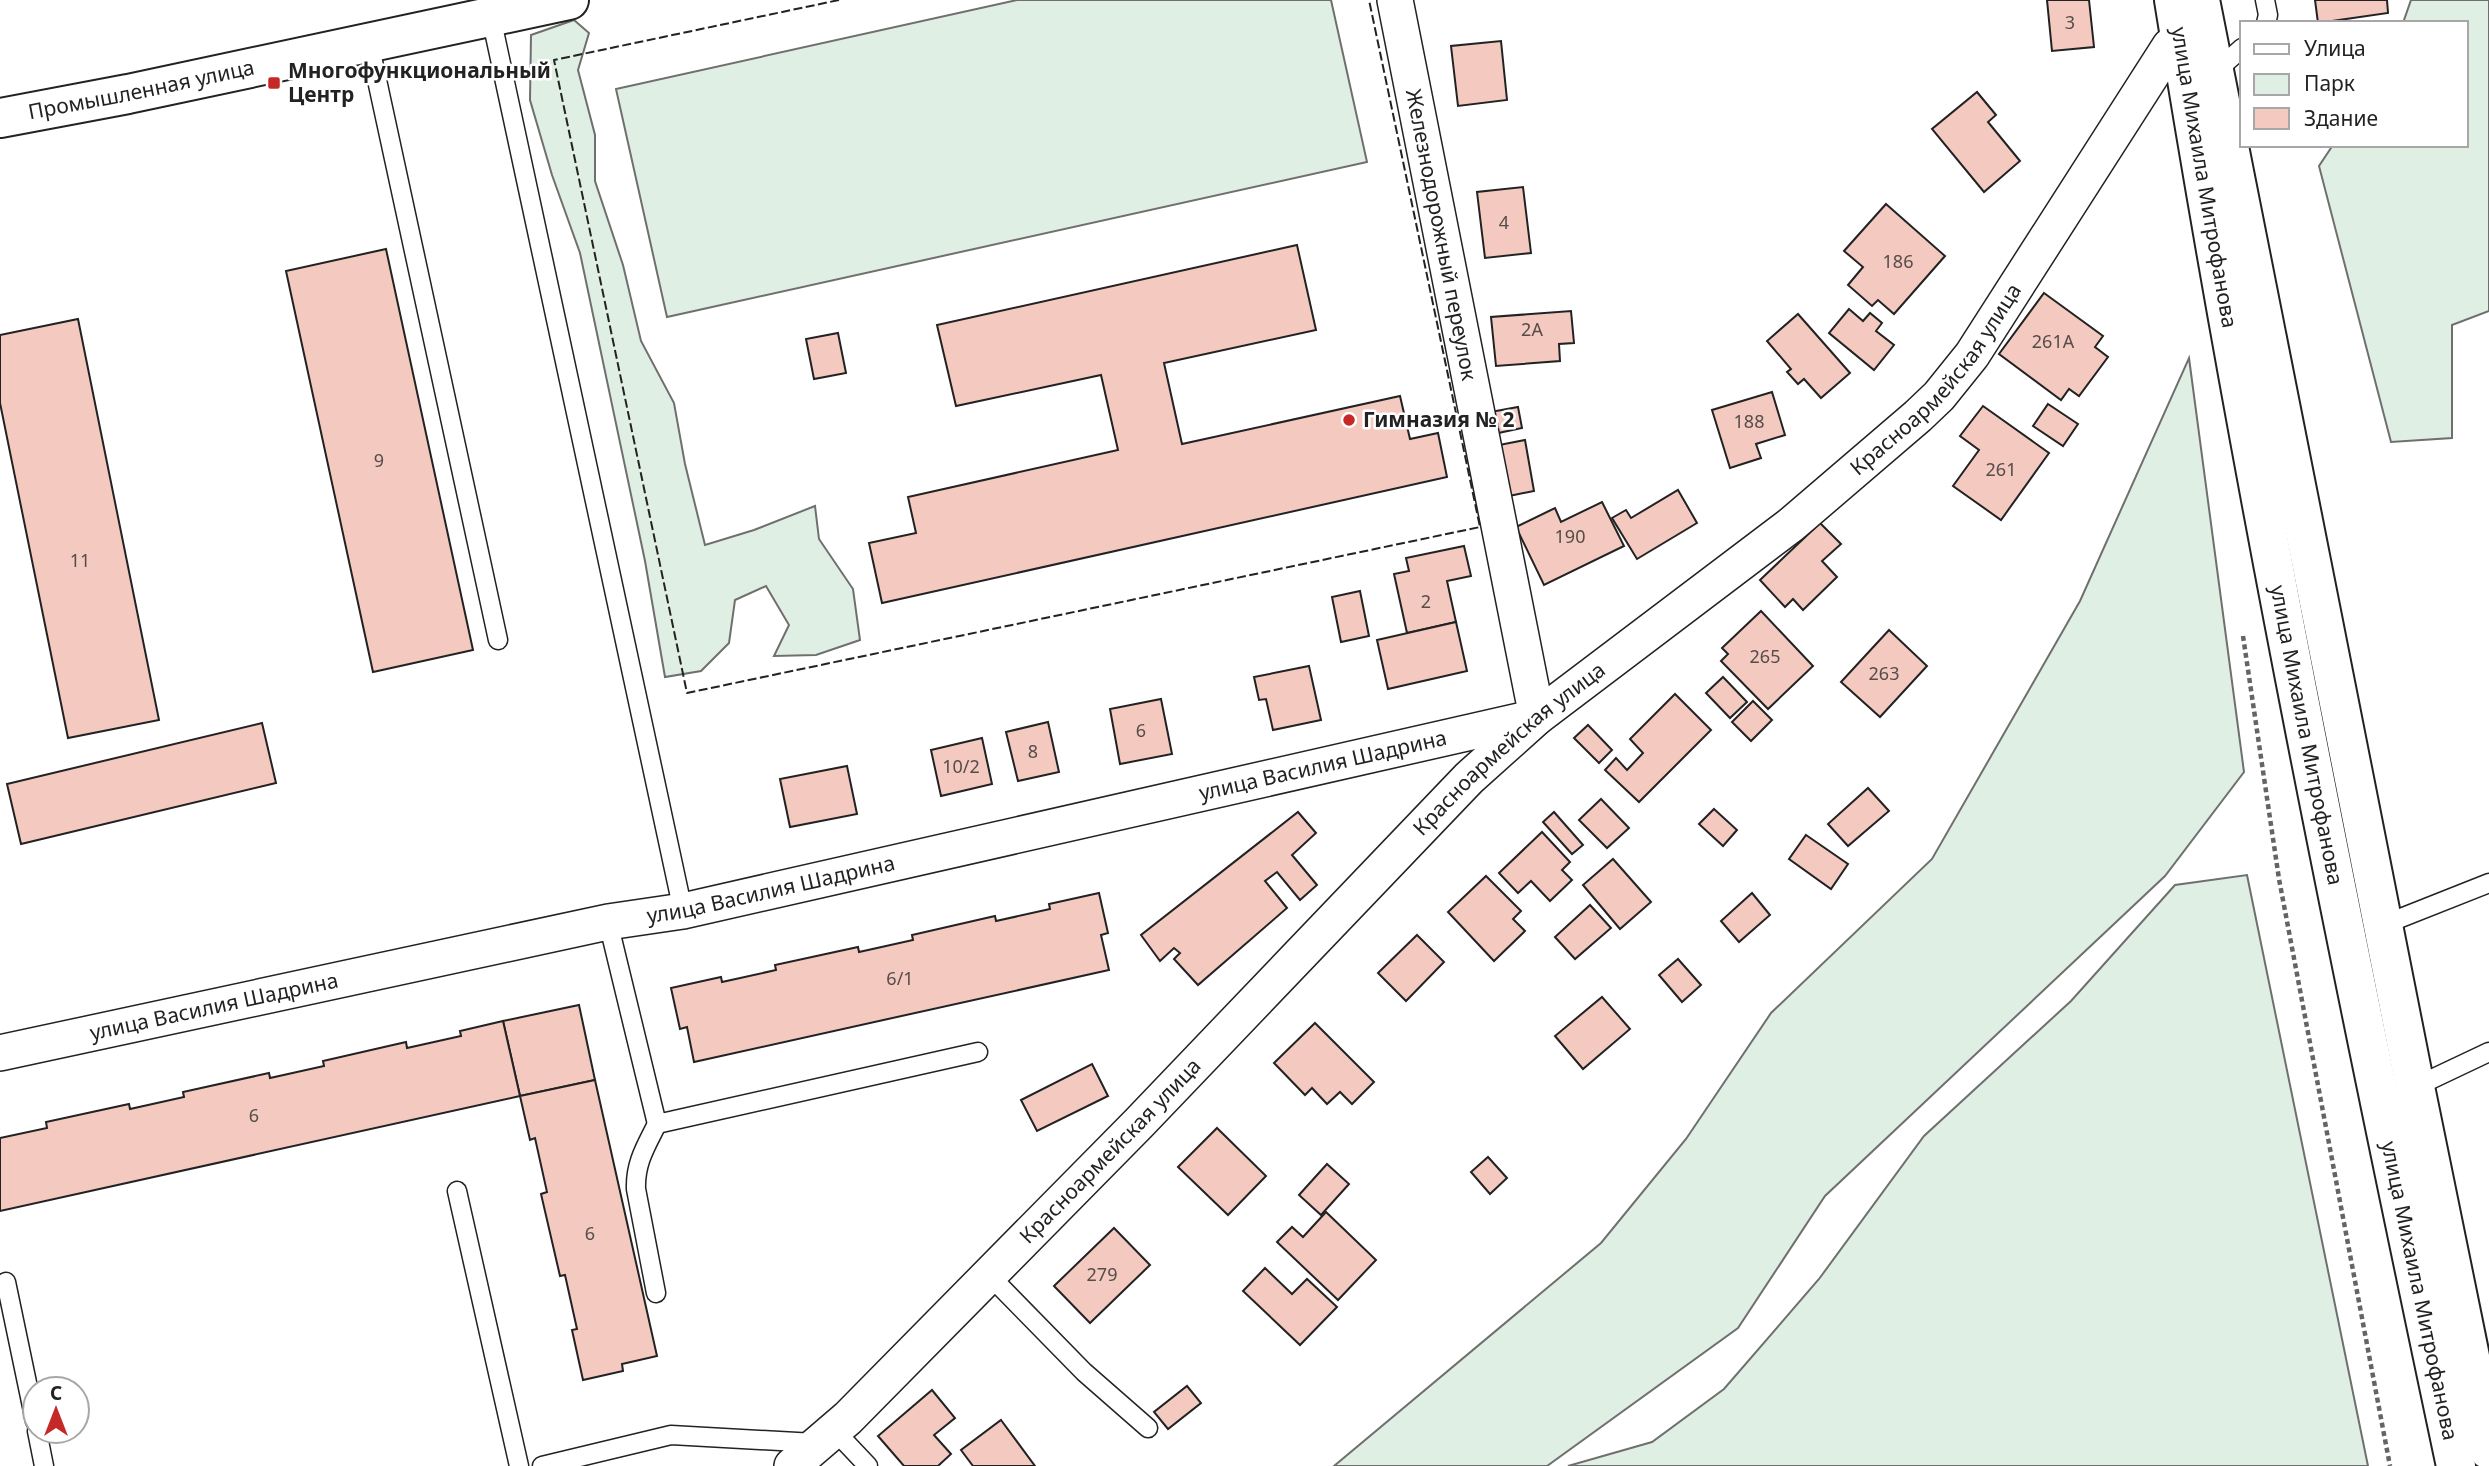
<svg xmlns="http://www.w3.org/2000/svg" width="2489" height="1466" viewBox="0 0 2489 1466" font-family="'Noto Sans',sans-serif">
	<rect width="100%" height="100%" fill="#fff"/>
	<g fill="#e0efe3" stroke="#6f6f6f" stroke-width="2">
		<polygon points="1017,0 1331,0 1367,162 667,317 616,89"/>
		<polygon points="2411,0 2489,0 2489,311 2452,325 2452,438 2391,442 2319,166 2333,145 2466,145 2466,23 2403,23"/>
		<polygon points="574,20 589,33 578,70 595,135 595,181 623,265 641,341 674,403 685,464 705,545 754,530 815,506 819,539 853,589 860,640 816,655 774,656 789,625 766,586 735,600 729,643 701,671 665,677 645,561 580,253 552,175 530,100 531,35"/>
		<polygon points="2189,358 2244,772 2165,876 1825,1196 1738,1328 1547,1466 1334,1466 1601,1243 1686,1139 1771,1013 1932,859 2080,601"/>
		<polygon points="2247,875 2368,1466 1568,1466 1652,1442 1724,1389 1819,1279 1924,1136 2071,1001 2175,885"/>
	</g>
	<g fill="#f3c9c0" stroke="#222" stroke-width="2">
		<polygon points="2047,0 2089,0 2094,47 2052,51"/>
		<polygon points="2315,0 2387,0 2388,13 2318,23"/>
		<polygon points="1501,41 1507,100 1458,106 1451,46"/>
		<polygon points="1977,92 1996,115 1988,122 2020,161 1984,192 1932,129"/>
		<polygon points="1523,187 1531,253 1485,258 1477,192"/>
		<polygon points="1886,204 1945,256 1894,314 1878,300 1872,306 1848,285 1863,267 1844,251"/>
		<polygon points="1297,245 1316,330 1164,363 1182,444 1400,396 1410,439 1438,433 1447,477 882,603 869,543 916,533 908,497 1118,450 1101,375 956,406 937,325"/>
		<polygon points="386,249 473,650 373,672 286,271"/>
		<polygon points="2044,293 2103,336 2095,347 2108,357 2079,396 2069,389 2061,400 1999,354"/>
		<polygon points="1849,309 1863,321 1870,313 1882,323 1876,331 1894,345 1874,370 1829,333"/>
		<polygon points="1571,311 1574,343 1559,344 1560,361 1496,366 1491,317"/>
		<polygon points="1798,314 1850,373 1821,398 1804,379 1798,384 1787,372 1791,369 1767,341"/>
		<polygon points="78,319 159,720 68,738 0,403 0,335"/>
		<polygon points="838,333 846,373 814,379 806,339"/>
		<polygon points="1772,392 1785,435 1756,444 1761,458 1730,468 1712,410"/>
		<polygon points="2048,404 2078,424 2063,446 2033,426"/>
		<polygon points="1983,406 2049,453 2001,520 1953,486 1979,450 1960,436"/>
		<polygon points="1518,407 1522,428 1489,435 1485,413"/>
		<polygon points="1525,440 1534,491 1504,497 1494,446"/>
		<polygon points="1678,490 1697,523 1637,559 1612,518 1626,510 1631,518"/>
		<polygon points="1602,502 1624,546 1544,585 1516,527 1555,508 1561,522"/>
		<polygon points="1820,523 1841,544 1822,561 1837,577 1803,610 1793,599 1785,607 1760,580"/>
		<polygon points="1464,546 1471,576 1447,581 1456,622 1407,633 1394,574 1409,571 1406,558"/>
		<polygon points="1360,591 1369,636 1341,642 1332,597"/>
		<polygon points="1761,611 1813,666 1768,709 1721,661 1728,654 1722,648"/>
		<polygon points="1456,622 1467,671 1388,689 1377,640"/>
		<polygon points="1889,630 1927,666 1880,717 1841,682"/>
		<polygon points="1309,666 1321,720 1273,730 1266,699 1259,700 1254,677"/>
		<polygon points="1723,677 1747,702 1730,718 1706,693"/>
		<polygon points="1675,694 1711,730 1639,802 1605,770 1616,758 1627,770 1643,753 1630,739"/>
		<polygon points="1161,699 1172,754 1120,764 1110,709"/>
		<polygon points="1753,701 1772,720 1751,741 1732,722"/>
		<polygon points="1048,722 1059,772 1018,781 1006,732"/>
		<polygon points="262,723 276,783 21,844 7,784"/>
		<polygon points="1588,725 1612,750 1599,763 1574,738"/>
		<polygon points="982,738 992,784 941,796 931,750"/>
		<polygon points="847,766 857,814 790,827 780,779"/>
		<polygon points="1868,788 1889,811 1848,846 1828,824"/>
		<polygon points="1601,799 1629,828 1607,848 1579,820"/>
		<polygon points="1714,809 1737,830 1723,846 1699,824"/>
		<polygon points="1298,812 1316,833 1292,855 1317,885 1300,900 1277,872 1265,881 1287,908 1198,985 1174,959 1180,953 1174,948 1160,961 1141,935"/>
		<polygon points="1554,812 1583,845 1572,854 1543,822"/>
		<polygon points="1542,832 1570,862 1562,870 1572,880 1550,901 1531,881 1518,893 1499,873"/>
		<polygon points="1806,835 1848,864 1831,889 1789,859"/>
		<polygon points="1613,859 1651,902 1620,929 1583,885"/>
		<polygon points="1486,876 1521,911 1513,919 1525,931 1494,961 1448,912"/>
		<polygon points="1099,893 1108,933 1101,935 1109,970 694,1062 687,1027 680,1029 671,988 721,977 722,982 776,970 775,965 858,947 859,952 913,940 912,935 995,916 996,921 1050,909 1049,904"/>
		<polygon points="1752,893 1770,915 1739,942 1721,921"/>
		<polygon points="1590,905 1611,928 1575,959 1555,937"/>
		<polygon points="1417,935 1444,962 1406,1001 1378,973"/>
		<polygon points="1678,959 1701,985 1682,1002 1659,975"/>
		<polygon points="1602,997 1630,1029 1583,1069 1555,1036"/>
		<polygon points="579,1005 595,1080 520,1096 503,1021"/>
		<polygon points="503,1021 520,1096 0,1211 0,1138 47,1128 46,1122 129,1104 130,1109 184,1097 183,1092 269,1073 270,1078 324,1066 323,1061 406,1042 407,1048 461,1036 460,1031"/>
		<polygon points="1315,1023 1374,1082 1352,1104 1340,1092 1327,1104 1312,1088 1305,1095 1274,1063"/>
		<polygon points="1092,1064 1108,1096 1037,1131 1021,1100"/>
		<polygon points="595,1080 657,1356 622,1364 623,1371 583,1380 572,1330 577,1329 565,1275 560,1276 541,1194 547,1192 535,1138 530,1140 520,1096"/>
		<polygon points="1217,1128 1266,1176 1228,1215 1178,1167"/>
		<polygon points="1488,1157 1507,1178 1490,1194 1471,1172"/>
		<polygon points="1327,1164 1349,1184 1321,1215 1299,1195"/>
		<polygon points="1326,1212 1376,1260 1338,1300 1277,1242 1292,1227 1303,1237"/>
		<polygon points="1114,1228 1150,1265 1090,1323 1054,1286"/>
		<polygon points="1265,1268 1292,1294 1307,1279 1337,1307 1300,1345 1243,1291"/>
		<polygon points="1187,1386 1201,1403 1168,1429 1154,1412"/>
		<polygon points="932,1390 955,1418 934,1435 951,1454 938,1466 904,1466 878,1436"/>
		<polygon points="1001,1420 1035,1466 973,1466 961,1450"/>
	</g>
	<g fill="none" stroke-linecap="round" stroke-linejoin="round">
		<g stroke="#222" stroke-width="21">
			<g id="service">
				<polyline points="2265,0 2268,15 2266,23"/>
				<polyline points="491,17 683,911"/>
				<polyline points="369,43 498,640"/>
				<polyline points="2214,73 2242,48"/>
				<polyline points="608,922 657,1124 978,1052"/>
				<polyline points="2383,925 2489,883"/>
				<polyline points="2415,1087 2489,1052"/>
				<polyline points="457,1191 519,1466"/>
				<polyline points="989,1275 1084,1372 1148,1428"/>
				<polyline points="6,1282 35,1421"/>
				<path d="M656,1293L636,1189C635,1163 646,1146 657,1124"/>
				<polyline points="834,1430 868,1466"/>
				<polyline points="37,1431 44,1466"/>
				<polyline points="542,1466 671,1435 815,1443"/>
			</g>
		</g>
		<g stroke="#222" stroke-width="38">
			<g id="minor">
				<path id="s1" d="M0,1053L608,922L683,911L1537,717L1395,0"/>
				<path id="s2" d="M792,1466L848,1418L1139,1123L1469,778L1537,717L1792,524L1918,416L1939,396L1972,355L2170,46L2180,39L2203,35"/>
			</g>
		</g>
		<g stroke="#222" stroke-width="42">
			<g id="tertiary">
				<path id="s3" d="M0,118L128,94L569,0"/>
			</g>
		</g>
		<g stroke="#222" stroke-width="42">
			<g id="secondary">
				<path id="s4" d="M2174,0C2253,492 2353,979 2456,1466"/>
				<polyline points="2200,0 2415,1087 2489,1450"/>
			</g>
		</g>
		<polyline stroke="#646464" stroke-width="4.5" stroke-dasharray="5 3.5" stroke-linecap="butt" points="2243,636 2279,879 2390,1466"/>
		<use href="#service" stroke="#fff" stroke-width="18"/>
		<use href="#minor" stroke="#fff" stroke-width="35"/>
		<use href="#tertiary" stroke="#fff" stroke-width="38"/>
		<use href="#secondary" stroke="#fff" stroke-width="38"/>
		<polyline stroke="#222" stroke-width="2" stroke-dasharray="9 3.5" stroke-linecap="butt" points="839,0 554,60 687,693 1480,527 1369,0"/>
	</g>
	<g fill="#c62828" stroke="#fff" stroke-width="2.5">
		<rect x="267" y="76" width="14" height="14" rx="3.5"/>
		<circle cx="1349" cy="420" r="7"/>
	</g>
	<g text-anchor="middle" stroke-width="5" stroke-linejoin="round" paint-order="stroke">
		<g font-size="18" fill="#564c4a">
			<text x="2070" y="29">3</text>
			<text x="1504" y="229">4</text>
			<text x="1898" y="268">186</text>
			<text x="1532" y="336">2А</text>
			<text x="2053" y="348">261А</text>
			<text x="1749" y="428">188</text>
			<text x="379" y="467">9</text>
			<text x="2001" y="476">261</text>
			<text x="1570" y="543">190</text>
			<text x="80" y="567">11</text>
			<text x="1426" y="608">2</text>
			<text x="1765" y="663">265</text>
			<text x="1884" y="680">263</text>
			<text x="1141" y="737">6</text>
			<text x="1033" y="758">8</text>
			<text x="961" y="773">10/2</text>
			<text x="900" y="985">6/1</text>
			<text x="254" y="1122">6</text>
			<text x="590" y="1240">6</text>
			<text x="1102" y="1281">279</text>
		</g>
		<g font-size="21" font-weight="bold" fill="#222" stroke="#fff" text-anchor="start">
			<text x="288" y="78">Многофункциональный<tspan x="288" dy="24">Центр</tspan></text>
			<text x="1363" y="427">Гимназия № 2</text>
		</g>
		<g font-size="21" fill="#222" stroke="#fff">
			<text dy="7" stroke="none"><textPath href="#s3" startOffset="144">Промышленная улица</textPath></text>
			<text dy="7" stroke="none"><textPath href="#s4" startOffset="180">улица Михаила Митрофанова</textPath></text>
			<text transform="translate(1441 235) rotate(79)" y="7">Железнодорожный переулок</text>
			<text dy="7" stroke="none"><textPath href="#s2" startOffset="1582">Красноармейская улица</textPath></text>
			<text dy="7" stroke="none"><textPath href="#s4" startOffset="747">улица Михаила Митрофанова</textPath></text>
			<text dy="7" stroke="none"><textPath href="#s2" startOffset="1015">Красноармейская улица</textPath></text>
			<text dy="7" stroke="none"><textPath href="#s1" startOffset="1354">улица Василия Шадрина</textPath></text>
			<text dy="7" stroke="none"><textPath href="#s1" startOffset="788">улица Василия Шадрина</textPath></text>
			<text dy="7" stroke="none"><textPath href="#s1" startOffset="219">улица Василия Шадрина</textPath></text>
			<text dy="7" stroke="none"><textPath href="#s2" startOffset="448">Красноармейская улица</textPath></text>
			<text dy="7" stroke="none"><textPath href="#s4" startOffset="1314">улица Михаила Митрофанова</textPath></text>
		</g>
	</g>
	<rect x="2240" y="21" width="228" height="126" fill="#ffffff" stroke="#a7a7a7" stroke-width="2"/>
	<rect x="2254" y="44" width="35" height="10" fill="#ffffff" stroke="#a7a7a7" stroke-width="2"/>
	<text x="2304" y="56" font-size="21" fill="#222222">Улица</text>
	<rect x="2254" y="74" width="35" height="21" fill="#e0efe3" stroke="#a7a7a7" stroke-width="2"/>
	<text x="2304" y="91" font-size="21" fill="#222222">Парк</text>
	<rect x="2254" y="108" width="35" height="21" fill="#f3c9c0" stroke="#a7a7a7" stroke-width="2"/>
	<text x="2304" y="126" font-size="21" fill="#222222">Здание</text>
	<g transform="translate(56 1410)"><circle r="33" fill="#ffffff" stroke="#a7a7a7" stroke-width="2"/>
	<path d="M0-5L12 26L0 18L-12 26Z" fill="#c62828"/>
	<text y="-10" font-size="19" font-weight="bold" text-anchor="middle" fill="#222222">С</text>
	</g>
</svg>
